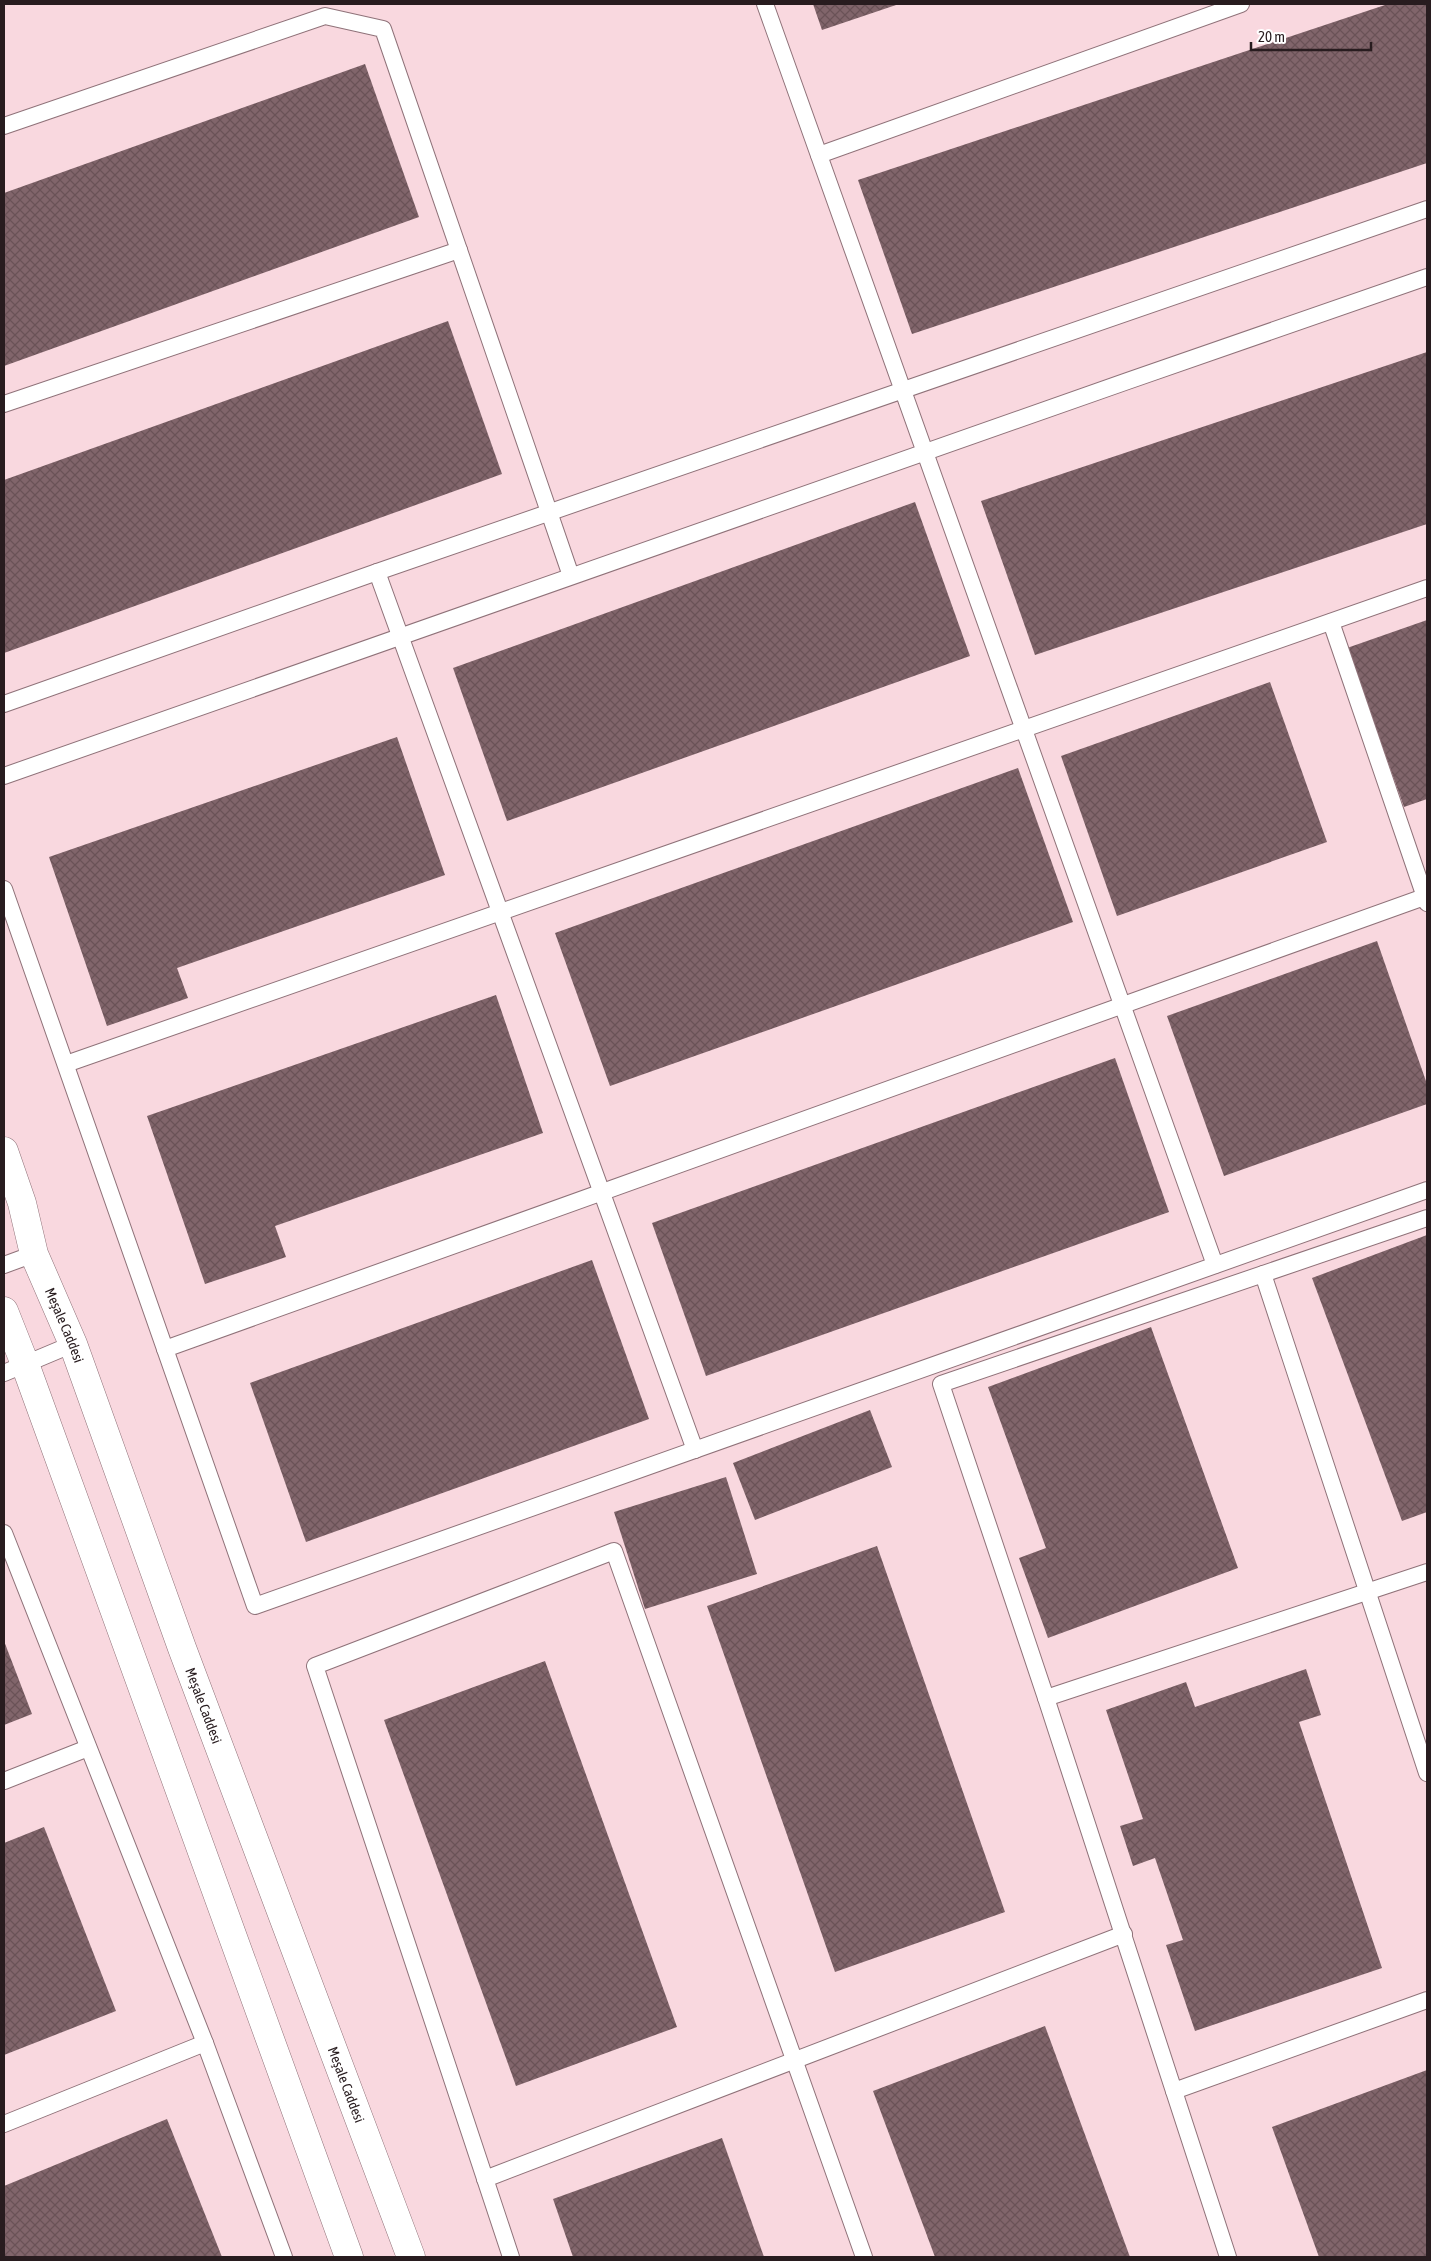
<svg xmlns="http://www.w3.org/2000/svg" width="1431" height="2261" viewBox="0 0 1431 2261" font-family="'Asap Condensed',sans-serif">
	<defs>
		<pattern id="building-cross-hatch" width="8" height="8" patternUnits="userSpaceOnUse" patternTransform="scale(1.25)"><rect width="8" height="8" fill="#81656b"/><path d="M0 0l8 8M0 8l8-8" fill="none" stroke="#6a5257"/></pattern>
	</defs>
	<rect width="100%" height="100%" fill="#f9d8df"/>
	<g fill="url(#building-cross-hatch)">
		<polygon points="813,4 899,4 822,30"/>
		<polygon points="1388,4 1427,4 1427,163 912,334 858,180"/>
		<polygon points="365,64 419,217 4,366 4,193"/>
		<polygon points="448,321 502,474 4,653 4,480"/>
		<polygon points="1427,352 1427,524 1035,655 981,501"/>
		<polygon points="915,502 970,656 507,821 453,668"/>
		<polygon points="1427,620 1427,799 1404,807 1347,648"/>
		<polygon points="1270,682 1327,842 1117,916 1061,756"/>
		<polygon points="397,737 445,875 177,968 188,998 107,1026 49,857"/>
		<polygon points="1018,768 1073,922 610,1086 555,933"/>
		<polygon points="1377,941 1427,1084 1427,1104 1224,1176 1167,1016"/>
		<polygon points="496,995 543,1133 275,1226 286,1257 205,1284 147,1116"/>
		<polygon points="1115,1058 1169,1212 706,1376 652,1223"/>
		<polygon points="1427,1235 1427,1512 1402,1521 1312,1278"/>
		<polygon points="592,1260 649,1419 306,1542 250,1383"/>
		<polygon points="1151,1327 1238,1568 1048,1638 1019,1558 1046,1548 988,1387"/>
		<polygon points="870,1410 892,1467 755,1520 733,1463"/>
		<polygon points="726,1477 757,1574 645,1609 614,1512"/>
		<polygon points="877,1546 1005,1912 835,1972 707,1606"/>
		<polygon points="4,1641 32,1714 4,1725"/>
		<polygon points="545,1661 677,2027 516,2086 384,1720"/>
		<polygon points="1306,1669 1321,1715 1299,1722 1382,1968 1195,2031 1166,1945 1183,1940 1155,1858 1133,1866 1120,1826 1143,1819 1106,1710 1186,1682 1195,1707"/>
		<polygon points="44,1827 116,2011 4,2055 4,1843"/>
		<polygon points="1045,2026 1130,2257 935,2257 873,2091"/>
		<polygon points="1427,2070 1427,2257 1319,2257 1272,2127"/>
		<polygon points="167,2119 222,2257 4,2257 4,2186"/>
		<polygon points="722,2138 764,2257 573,2257 553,2199"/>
	</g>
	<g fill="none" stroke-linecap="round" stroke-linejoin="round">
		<g stroke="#8f7279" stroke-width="18">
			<g id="lane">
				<polyline points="765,4 1215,1265"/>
				<polyline points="4,126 325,16 383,29 571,576"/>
				<polyline points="819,155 1241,4"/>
				<polyline points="4,404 459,250"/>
				<polyline points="377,572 695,1450"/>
				<polyline points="1331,622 1427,903"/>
				<polyline points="4,704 377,572 1427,209"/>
				<path d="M4,776C479,610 952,441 1427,277"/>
				<polyline points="4,889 255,1606 1427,1190"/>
				<polyline points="66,1064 1427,588"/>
				<polyline points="4,1265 34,1254"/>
				<polyline points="1263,1274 1427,1773"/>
				<polyline points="165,1349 1427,896"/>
				<polyline points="4,1373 73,1344"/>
				<polyline points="4,1533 205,2043 284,2257"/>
				<polyline points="1046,1698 1427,1572"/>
				<polyline points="4,1781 88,1748"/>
				<polyline points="1174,2091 1427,2000"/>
				<polyline points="4,2124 205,2043"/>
				<polyline points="485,2179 1124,1934"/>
				<polyline points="511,2257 315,1666 614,1551 864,2257"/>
				<polyline points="1228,2257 1046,1698 941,1384 1427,1218"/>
			</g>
		</g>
		<g stroke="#8f7279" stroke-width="29">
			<g id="secondary">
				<path id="s1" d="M4,1151L22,1203L34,1254L73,1344L182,1648L411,2257"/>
				<polyline points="4,1311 25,1364 349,2257"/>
			</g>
		</g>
		<use href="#lane" stroke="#fff" stroke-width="16"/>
		<use href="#secondary" stroke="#fff" stroke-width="28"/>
	</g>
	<g text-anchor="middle" stroke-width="4" stroke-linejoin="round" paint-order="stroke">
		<g font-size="14" fill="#281c1f" stroke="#fff">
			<text dy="5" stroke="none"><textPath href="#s1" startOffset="185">Meşale Caddesi</textPath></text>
			<text dy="5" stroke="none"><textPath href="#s1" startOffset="590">Meşale Caddesi</textPath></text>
			<text dy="5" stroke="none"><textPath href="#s1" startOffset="995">Meşale Caddesi</textPath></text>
		</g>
	</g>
	<rect width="1431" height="2261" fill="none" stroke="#281c1f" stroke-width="10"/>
	<path d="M1251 42v8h120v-8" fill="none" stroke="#281c1f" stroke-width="2.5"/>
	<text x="1258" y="42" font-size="15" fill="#281c1f" stroke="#ffffff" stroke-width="4" paint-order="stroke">20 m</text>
</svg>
